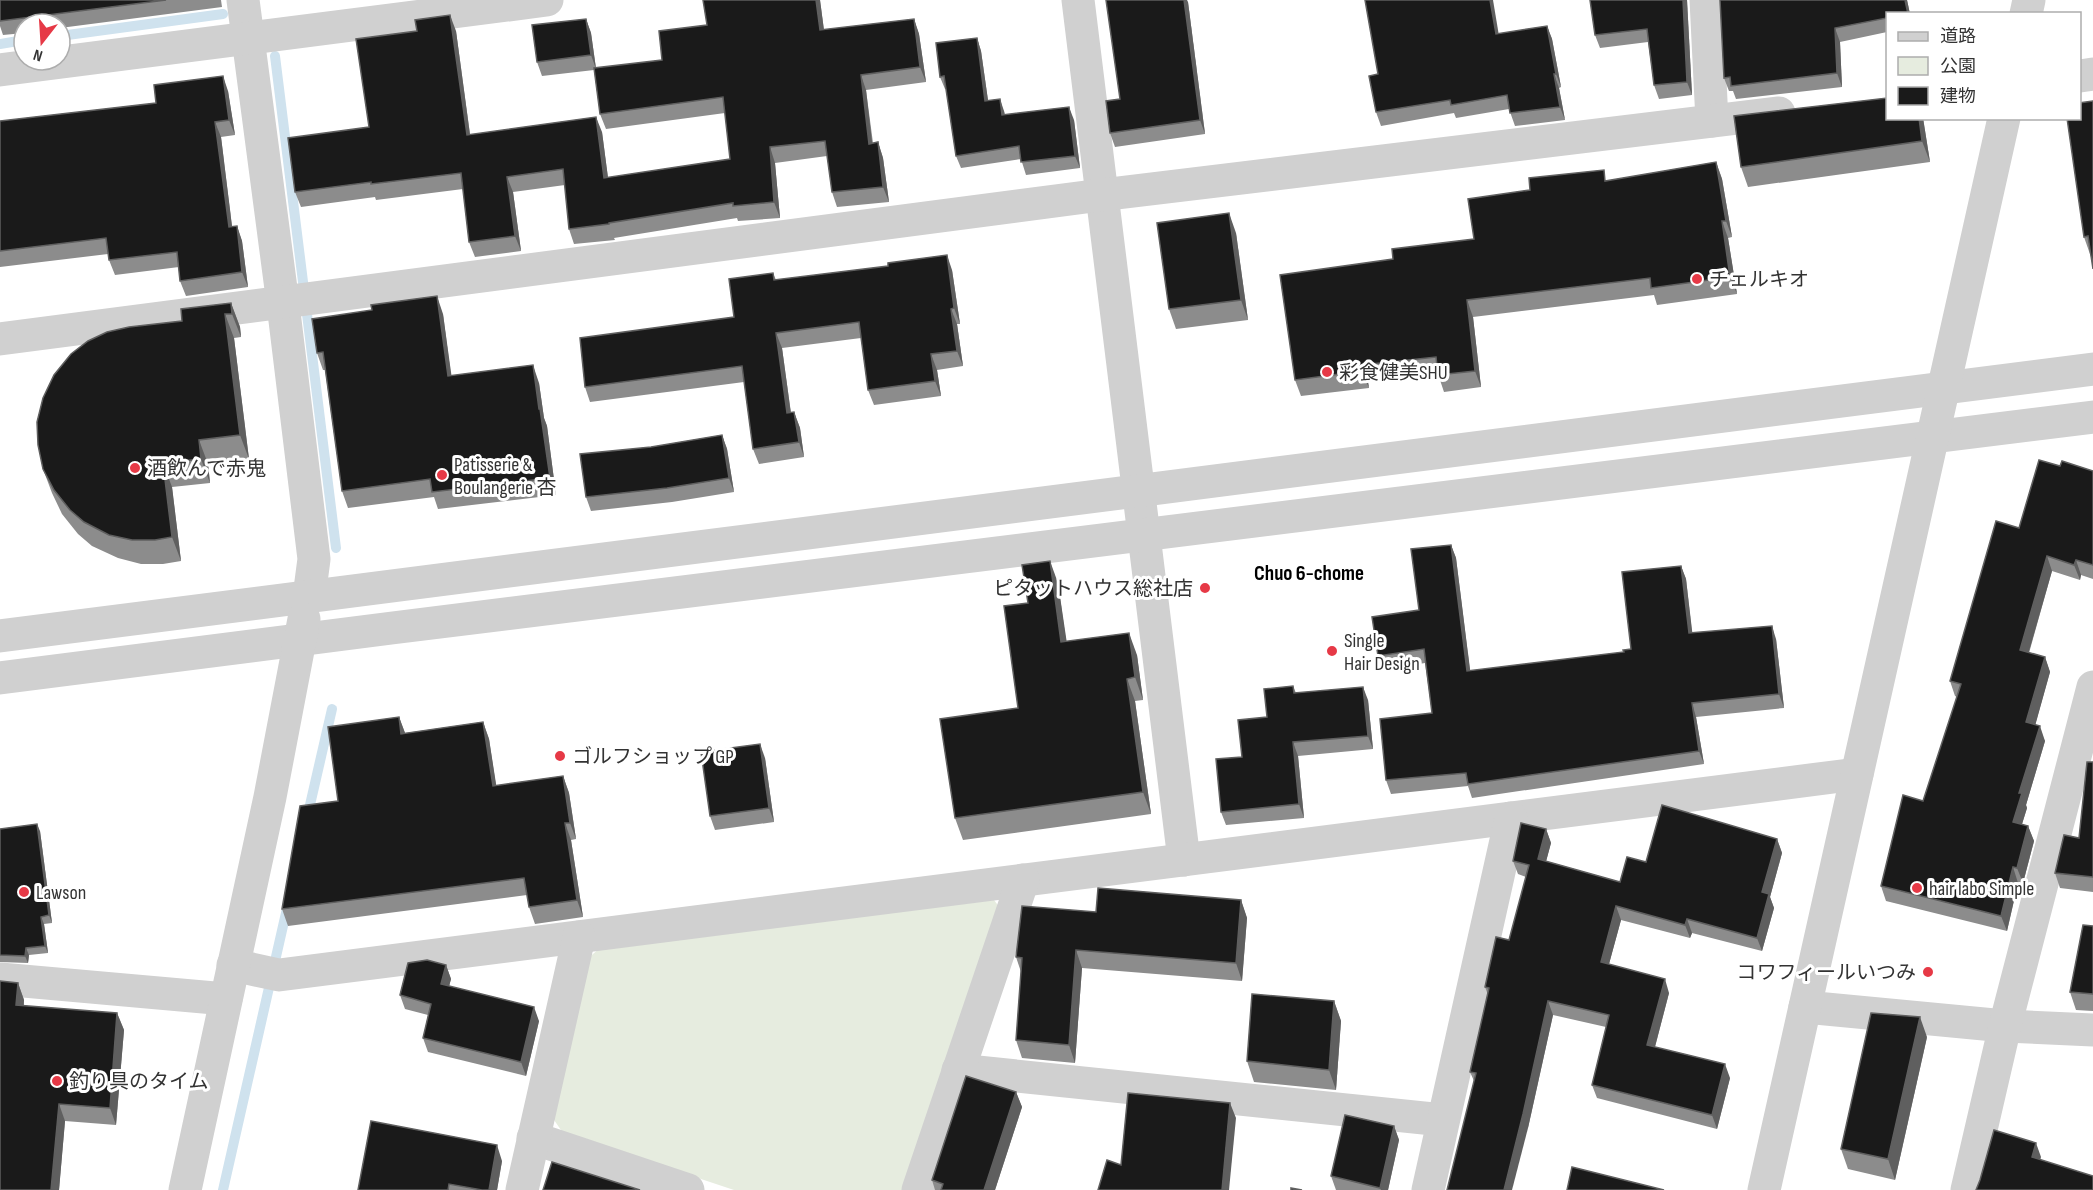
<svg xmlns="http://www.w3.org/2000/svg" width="2093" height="1190" viewBox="0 0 2093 1190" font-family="'Sofia Sans Condensed','Noto Sans JP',sans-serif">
	<rect width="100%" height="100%" fill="#fff"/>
	<polygon fill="#e6ecdf" points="994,900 1003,912 910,1190 734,1190 563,1133 552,1117 586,960 600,948"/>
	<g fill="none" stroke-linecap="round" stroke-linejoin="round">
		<g stroke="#cfe2ee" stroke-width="10">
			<polyline points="60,36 223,14"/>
			<polyline points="0,44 24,40"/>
			<polyline points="275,56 336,548"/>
			<polyline points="307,818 332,709"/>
			<polyline points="223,1190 288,904"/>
		</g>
		<g stroke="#d0d0d0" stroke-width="33">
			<polyline points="243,0 283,304 314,559 309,597"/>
			<polyline points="1078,0 1184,860"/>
			<polyline points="1706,0 1712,121"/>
			<polyline points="0,70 547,0"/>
			<polyline points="2080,76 2093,74"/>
			<polyline points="0,339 1101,195 1779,113"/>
			<polyline points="233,965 279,975 1857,774"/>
			<polyline points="0,979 226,999"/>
			<polyline points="1805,1007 2005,1026 2093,1030"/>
			<polyline points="958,1070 1443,1120"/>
			<polyline points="533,1138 688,1190"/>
			<polyline points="522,1190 579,937"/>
			<polyline points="918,1190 1023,880"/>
			<polyline points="1428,1190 1511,818"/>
			<polyline points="1967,1190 2005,1026 2093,687"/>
		</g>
		<g stroke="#d0d0d0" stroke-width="33">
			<polyline points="2026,14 2029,0"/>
			<polyline points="0,636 2093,369"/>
			<polyline points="0,678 392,628 2093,417"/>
			<polyline points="185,1190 270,797 304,619"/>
			<polyline points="1764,1190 2004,118"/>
		</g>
	</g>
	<g fill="#8c8c8c">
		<polygon points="0,0 221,0 222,7 60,28 60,24 24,24 24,33 3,35 0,26"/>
		<polygon points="820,0 824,30 914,19 919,34 926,82 866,90 873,143 878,142 883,158 889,202 837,207 832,192 827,156 775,163 780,218 738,221 737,218 614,238 615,240 574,244 569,229 565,185 513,192 521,251 475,257 469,242 463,189 376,200 375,197 301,207 295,192 369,127 456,31 470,134 602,132 608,178 730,159 725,113 606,129 600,114 594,70 542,76 537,62 586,19 591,33 596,68 662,60 707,25"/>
		<polygon points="1590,0 1687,0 1692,95 1659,99 1654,85 1648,42 1600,48 1595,35"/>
		<polygon points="1720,0 1907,0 1910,14 1887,14 1887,32 1840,42 1842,87 1736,99 1733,91 1729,91 1724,78"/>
		<polygon points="1188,2 1205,134 1115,147 1110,133"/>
		<polygon points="1547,26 1552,39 1561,87 1559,88 1565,120 1515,126 1509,109 1456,118 1454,113 1381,126 1376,112 1378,74 1499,34"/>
		<polygon points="977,38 981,51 988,101 1004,111 1005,115 1074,120 1080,168 1026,175 1021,159 961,168 956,156 946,89 945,89 940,77"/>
		<polygon points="228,91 235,135 221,137 232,227 237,226 242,241 248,287 186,296 180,281 179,267 115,275 109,260 108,254 0,267 0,121 156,103"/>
		<polygon points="2093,101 2091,257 2084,237"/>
		<polygon points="1887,118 1923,118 1930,162 1748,187 1741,167"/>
		<polygon points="1716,162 1722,179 1732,237 1728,238 1737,294 1657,305 1654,295 1473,317 1481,387 1444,392 1438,374 1368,382 1369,388 1301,396 1295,380 1474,239 1608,181"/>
		<polygon points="1236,233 1248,320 1176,329 1169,309"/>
		<polygon points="952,270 960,324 957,324 963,366 937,370 941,396 874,405 868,390 861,338 782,348 791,413 794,412 800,428 804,457 759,464 753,449 744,382 590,402 585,387 734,317 773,273 776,280"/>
		<polygon points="231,303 240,327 241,337 234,338 249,459 208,464 210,483 172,487 181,561 163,564 141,564 118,558 92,546 78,534 62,514 52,493 43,469 182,321"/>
		<polygon points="443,314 451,376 539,383 544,418 547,426 556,495 438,509 434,497 348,508 342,491 325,370 323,370 317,353"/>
		<polygon points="722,435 727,449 734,492 672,502 591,511 586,497 651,447"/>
		<polygon points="2060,466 2093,471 2093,579 2081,575 2080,580 2052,571 2029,653 2045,657 2050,672 2035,725 2045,741 2026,805 2027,808 2022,824 2028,826 2034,841 2023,883 2018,883 2007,931 1886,901 1881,886 1923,801 1957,697 1955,696 1950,681 2019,528"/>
		<polygon points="1451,545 1456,558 1470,671 1624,652 1631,649 1681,566 1686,579 1692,633 1776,639 1784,708 1696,717 1704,764 1472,798 1468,786 1391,794 1386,780 1432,713 1425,663 1383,670 1378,656 1419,610"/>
		<polygon points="1058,583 1066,641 1137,655 1143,700 1135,701 1151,814 963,840 955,818 1018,708 1028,603"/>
		<polygon points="1293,686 1296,693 1368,700 1373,749 1298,756 1304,818 1226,825 1221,812 1242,757 1267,717"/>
		<polygon points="399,717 405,733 483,722 489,739 496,786 563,776 569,793 576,839 571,840 583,917 535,924 529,907 527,895 288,926 282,909 338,801"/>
		<polygon points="765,758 774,822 715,830 710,816"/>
		<polygon points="2093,762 2093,892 2060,888 2055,873 2079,838"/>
		<polygon points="0,829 40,831 52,923 44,924 48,953 29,955 28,963 0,962"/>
		<polygon points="1546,829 1551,843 1546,861 1620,882 1646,862 1777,839 1782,853 1770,897 1774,908 1762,951 1692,933 1690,938 1621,920 1609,964 1669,993 1655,1047 1730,1078 1717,1129 1597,1098 1592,1085 1606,1027 1553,1015 1528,1128 1474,1081 1470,1072 1488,995 1485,987 1509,940 1526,877 1518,874 1513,861"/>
		<polygon points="1241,900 1247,918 1242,981 1082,968 1075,1063 1022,1058 1016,1040 1021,972 1016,957 1096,912"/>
		<polygon points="2093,926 2093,1011 2076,1010 2070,992"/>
		<polygon points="446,965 451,979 449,986 539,1021 526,1076 428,1052 423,1038 428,1015 405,1009 400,995"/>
		<polygon points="18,983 24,1000 24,1006 117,1013 124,1030 116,1125 65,1121 59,1190 0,1190"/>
		<polygon points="1334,1001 1341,1021 1336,1090 1254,1082 1247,1061"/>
		<polygon points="1927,1037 1895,1180 1848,1169 1841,1149"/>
		<polygon points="1016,1092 1022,1107 995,1190 935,1190 932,1180"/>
		<polygon points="1394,1126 1399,1140 1388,1190 1336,1190 1331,1176"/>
		<polygon points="502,1161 497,1190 358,1190"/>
	</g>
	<g fill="#5f5f5f">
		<polygon points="816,0 820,0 826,46 820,30"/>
		<polygon points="1184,0 1187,0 1188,2 1205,134 1200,120"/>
		<polygon points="1490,0 1493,0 1501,48 1496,34"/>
		<polygon points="1683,0 1687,0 1692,95 1687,82"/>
		<polygon points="1905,0 1907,0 1910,14 1908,14"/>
		<polygon points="450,15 456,31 472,150 467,135"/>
		<polygon points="586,19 591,33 596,69 591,55"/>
		<polygon points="914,19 919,34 926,82 920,67"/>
		<polygon points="1547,26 1552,39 1561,87 1556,74"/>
		<polygon points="1835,28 1840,42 1842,87 1837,73"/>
		<polygon points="977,38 981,51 990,114 985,101"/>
		<polygon points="1554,74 1559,88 1565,120 1560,107"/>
		<polygon points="861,75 866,90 874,159 869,144"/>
		<polygon points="223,76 228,91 235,135 229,120"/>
		<polygon points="1000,99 1004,111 1007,128 1002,115"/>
		<polygon points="1069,107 1074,120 1080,168 1075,156"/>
		<polygon points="596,117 602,132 610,193 604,178"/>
		<polygon points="1919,118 1923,118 1930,162 1922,141"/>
		<polygon points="215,122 221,137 234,242 229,227"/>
		<polygon points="878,142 883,158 889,202 883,187"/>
		<polygon points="770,147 775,163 780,218 774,202"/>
		<polygon points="1716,162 1722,179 1732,237 1726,221"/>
		<polygon points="507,177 513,192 521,251 515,236"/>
		<polygon points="1229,213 1236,233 1248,320 1241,300"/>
		<polygon points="1722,221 1728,238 1737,294 1730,277"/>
		<polygon points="237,226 242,241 248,287 242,272"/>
		<polygon points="947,255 952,270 960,324 954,308"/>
		<polygon points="437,296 443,314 454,394 448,376"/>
		<polygon points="1467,300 1473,317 1481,387 1475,371"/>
		<polygon points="231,303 240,327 241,337 232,314"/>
		<polygon points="951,309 957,324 963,366 957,351"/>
		<polygon points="225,314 234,338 249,459 240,435"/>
		<polygon points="776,333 782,348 793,429 787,413"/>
		<polygon points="931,354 937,370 941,396 935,381"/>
		<polygon points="533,365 539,383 544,418 547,426 556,495 550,478 539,409"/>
		<polygon points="1362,365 1368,382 1369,388 1362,371"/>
		<polygon points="794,412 800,428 804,457 799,442"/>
		<polygon points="722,435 727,449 734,492 729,478"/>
		<polygon points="199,440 208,464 210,483 201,459"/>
		<polygon points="163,463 172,487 181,561 172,537"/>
		<polygon points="1451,545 1456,558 1472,685 1467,671"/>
		<polygon points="2047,556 2052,571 2025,665 2020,650"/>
		<polygon points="2076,560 2081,575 2080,580 2074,565"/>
		<polygon points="1050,561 1058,583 1070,664 1061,642"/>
		<polygon points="1681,566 1686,579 1694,647 1689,633"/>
		<polygon points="1772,626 1776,639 1784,708 1779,694"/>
		<polygon points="1129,633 1137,655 1143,700 1135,677"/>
		<polygon points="2045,657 2050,672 2032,737 2026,722"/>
		<polygon points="1127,679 1135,701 1151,814 1143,792"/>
		<polygon points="1363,687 1368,700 1373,749 1368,736"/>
		<polygon points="1692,703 1696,717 1704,764 1699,751"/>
		<polygon points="399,717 405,733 401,734"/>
		<polygon points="483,722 489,739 499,803 493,786"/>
		<polygon points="2040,726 2045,741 2026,805 2027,808 2018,837 2013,822 2019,793"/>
		<polygon points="1293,742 1298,756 1304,818 1299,804"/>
		<polygon points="760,744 765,758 774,822 769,808"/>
		<polygon points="563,776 569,793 576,839 570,823"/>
		<polygon points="565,823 571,840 583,917 577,900"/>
		<polygon points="37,824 40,831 52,923 49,915"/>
		<polygon points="2028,826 2034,841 2023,883 2017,868"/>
		<polygon points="1546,829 1551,843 1543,873 1538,859"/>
		<polygon points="1777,839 1782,853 1770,897 1774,908 1762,951 1757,938 1762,892"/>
		<polygon points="2013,867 2018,883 2007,931 2001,916"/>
		<polygon points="1241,900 1247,918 1242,981 1236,963"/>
		<polygon points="1616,906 1621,920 1606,975 1601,962"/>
		<polygon points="41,917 44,924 48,953 45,946"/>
		<polygon points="1687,919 1692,933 1690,938 1685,925"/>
		<polygon points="26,948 29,955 28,963 25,956"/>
		<polygon points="1076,950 1082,968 1075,1063 1069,1045"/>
		<polygon points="446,965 451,979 446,998 441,984"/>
		<polygon points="1665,979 1669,993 1652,1058 1647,1045"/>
		<polygon points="18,983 24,1000 22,1022 16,1005"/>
		<polygon points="1334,1001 1341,1021 1336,1090 1329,1070"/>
		<polygon points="1548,1001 1553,1015 1528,1128 1512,1190 1504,1190"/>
		<polygon points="534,1007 539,1021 526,1076 521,1062"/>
		<polygon points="117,1013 124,1030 116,1125 110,1108"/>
		<polygon points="1920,1017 1927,1037 1895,1180 1888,1159"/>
		<polygon points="1725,1064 1730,1078 1717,1129 1712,1115"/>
		<polygon points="1016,1092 1022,1107 995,1190 984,1190"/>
		<polygon points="1230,1103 1236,1118 1229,1190 1222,1190"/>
		<polygon points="59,1104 65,1121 59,1190 51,1190"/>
		<polygon points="1394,1126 1399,1140 1388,1190 1381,1190 1380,1188"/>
		<polygon points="2036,1143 2041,1157 2037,1171 2032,1157"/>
		<polygon points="497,1145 502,1161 497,1190 489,1190"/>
	</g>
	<g fill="#1a1a1a" stroke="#5f5f5f" stroke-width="1.5">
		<polygon points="0,0 166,0 0,21"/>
		<polygon points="703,0 816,0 820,30 914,19 920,67 861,75 869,144 878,142 883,187 832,192 825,141 770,147 774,202 733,206 733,203 609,223 609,224 569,229 563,169 507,177 515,236 469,242 461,173 371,184 371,182 295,192 288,138 369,127 356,39 417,31 415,20 450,15 467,135 596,117 604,178 730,159 723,97 600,114 594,68 662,60 659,31 707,25"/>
		<polygon points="1106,0 1184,0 1200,120 1110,133 1106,101 1120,99"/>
		<polygon points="1365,0 1490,0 1496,34 1547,26 1556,74 1554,74 1560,107 1510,113 1507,95 1451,105 1450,100 1376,112 1369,76 1378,74"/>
		<polygon points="1590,0 1683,0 1687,82 1654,85 1647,29 1595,35"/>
		<polygon points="1720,0 1905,0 1908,14 1887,14 1887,18 1835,28 1837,73 1731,86 1730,77 1724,78"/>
		<polygon points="586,19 591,55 537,62 532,25"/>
		<polygon points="977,38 985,101 1000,99 1002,115 1069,107 1075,156 1021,162 1019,146 956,156 944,76 940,77 936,43"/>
		<polygon points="223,76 229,120 215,122 229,227 237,226 242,272 180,281 177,252 109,260 106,238 0,251 0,121 156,103 154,85"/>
		<polygon points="1887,98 1887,118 1919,118 1922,141 1741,167 1734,116"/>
		<polygon points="2093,101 2093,269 2088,236 2084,237 2067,118 2079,118 2079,103"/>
		<polygon points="1716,162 1726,221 1722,221 1730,277 1651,288 1650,278 1467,300 1475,371 1438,375 1436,357 1362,365 1362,371 1295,380 1280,275 1393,259 1392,249 1474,239 1468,199 1530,190 1529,178 1604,170 1605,181"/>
		<polygon points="1229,213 1241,300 1169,309 1157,223"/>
		<polygon points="947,255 954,308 951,309 957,351 931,354 935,381 868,390 859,322 776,333 787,413 794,412 799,442 753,449 742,366 585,387 580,338 734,317 729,279 773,273 774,280 888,266 888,263"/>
		<polygon points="437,296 448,376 533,365 539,409 540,409 550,478 432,492 430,479 342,491 323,352 317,353 312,319 372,310 371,305"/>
		<polygon points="231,303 232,314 225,314 240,435 199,440 201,459 163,463 172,537 155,540 132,540 109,535 84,522 70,510 54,490 43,469 38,445 37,422 43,398 54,375 71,354 88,341 107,332 129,327 182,321 181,309"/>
		<polygon points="722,435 729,478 667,488 586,497 580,454 651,447"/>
		<polygon points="2039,460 2060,466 2062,461 2093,471 2093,565 2076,560 2074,565 2047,556 2020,650 2045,657 2026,722 2040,726 2019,793 2022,793 2013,822 2028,826 2017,868 2013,867 2001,916 1881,886 1903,795 1923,801 1961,684 1950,681 1996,521 2019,528"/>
		<polygon points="1451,545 1467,671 1624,652 1623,650 1631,649 1622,572 1681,566 1689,633 1772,626 1779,694 1692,703 1699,751 1468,784 1466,773 1386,780 1380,719 1432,713 1424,649 1378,656 1372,617 1419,610 1411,549"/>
		<polygon points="1050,561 1061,642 1129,633 1135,677 1127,679 1143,792 955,818 940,719 1018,708 1004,606 1028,603 1022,565"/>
		<polygon points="1293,686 1294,693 1363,687 1368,736 1293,742 1299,804 1221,812 1216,759 1242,757 1238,720 1267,717 1264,689"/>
		<polygon points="399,717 401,734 483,722 493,786 563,776 570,823 565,823 577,900 529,907 524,878 282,909 300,806 338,801 328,727"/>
		<polygon points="760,744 769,808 710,816 701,752"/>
		<polygon points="2087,762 2093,762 2093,877 2055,873 2064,835 2079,838"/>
		<polygon points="1662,805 1777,839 1762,892 1769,894 1757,938 1687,919 1685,925 1616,906 1601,962 1665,979 1647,1045 1725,1064 1712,1115 1592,1085 1609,1015 1548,1001 1523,1114 1504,1190 1447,1190 1476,1073 1470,1072 1489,988 1485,987 1496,937 1509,940 1529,865 1513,861 1521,823 1546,829 1538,859 1620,882 1627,857 1646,862"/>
		<polygon points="37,824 49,915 41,917 45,946 26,948 25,956 0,955 0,829"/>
		<polygon points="1098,888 1241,900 1236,963 1076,950 1069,1045 1016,1040 1022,958 1016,957 1022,906 1096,912"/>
		<polygon points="2083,925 2093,926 2093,994 2070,992"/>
		<polygon points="427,960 446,965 441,984 534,1007 521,1062 423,1038 431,1004 400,995 408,963"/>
		<polygon points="0,981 18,983 16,1005 117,1013 110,1108 59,1104 51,1190 0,1190"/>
		<polygon points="1252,994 1334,1001 1329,1070 1247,1061"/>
		<polygon points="1871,1013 1920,1017 1888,1159 1841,1149"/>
		<polygon points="966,1076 1016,1092 984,1190 941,1190 943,1184 932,1180"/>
		<polygon points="1128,1093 1230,1103 1222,1190 1098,1190 1107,1160 1121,1165"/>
		<polygon points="1345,1115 1394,1126 1380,1188 1331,1176"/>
		<polygon points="371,1121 497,1145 489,1190 482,1190 449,1184 448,1190 358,1190"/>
		<polygon points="1994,1130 2036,1143 2032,1157 2093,1176 2093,1190 1976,1190 1980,1180"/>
		<polygon points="552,1162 640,1190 543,1190"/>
		<polygon points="1572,1167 1664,1190 1567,1190"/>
		<polygon points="1291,1188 1302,1190 1291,1190"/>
	</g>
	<g fill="#e63946" stroke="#fff" stroke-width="2">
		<circle cx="1697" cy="279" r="6"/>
		<circle cx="1327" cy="372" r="6"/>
		<circle cx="135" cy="468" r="6"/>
		<circle cx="442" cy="475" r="6"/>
		<circle cx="1205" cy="588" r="6"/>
		<circle cx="1332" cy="651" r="6"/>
		<circle cx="560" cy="756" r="6"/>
		<circle cx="1917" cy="888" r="6"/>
		<circle cx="24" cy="892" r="6"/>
		<circle cx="1928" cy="972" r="6"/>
		<circle cx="57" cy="1081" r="6"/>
	</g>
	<g text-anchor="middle" stroke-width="6" stroke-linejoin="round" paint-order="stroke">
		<g font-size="20" fill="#333" stroke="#fff" text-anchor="start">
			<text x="1709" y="286">チェルキオ</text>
			<text x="1339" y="379">彩食健美SHU</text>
			<text x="454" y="471">Patisserie &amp;<tspan x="454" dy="23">Boulangerie 杏</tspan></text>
			<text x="147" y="475">酒飲んで赤鬼</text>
			<text x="1193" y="595" text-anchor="end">ピタットハウス総社店</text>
			<text x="1344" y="647">Single<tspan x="1344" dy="23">Hair Design</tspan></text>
			<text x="572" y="763">ゴルフショップ GP</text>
			<text x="1929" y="895">hair labo Simple</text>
			<text x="36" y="899">Lawson</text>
			<text x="1916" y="979" text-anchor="end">コワフィールいつみ</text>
			<text x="69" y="1088">釣り具のタイム</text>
		</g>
		<g font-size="21" font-weight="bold" fill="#000" stroke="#fff">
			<text x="1309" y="580">Chuo 6-chome</text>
		</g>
	</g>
	<rect x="1886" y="12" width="195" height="108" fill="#ffffff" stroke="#adadad" stroke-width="1.5"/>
	<rect x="1898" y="32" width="30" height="9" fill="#d0d0d0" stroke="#adadad" stroke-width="1.5"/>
	<text x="1940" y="42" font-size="18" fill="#333333">道路</text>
	<rect x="1898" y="57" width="30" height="18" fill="#e6ecdf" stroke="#adadad" stroke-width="1.5"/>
	<text x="1940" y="72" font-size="18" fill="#333333">公園</text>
	<rect x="1898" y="87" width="30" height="18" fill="#1a1a1a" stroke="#adadad" stroke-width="1.5"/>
	<text x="1940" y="102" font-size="18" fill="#333333">建物</text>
	<g transform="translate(42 42) rotate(197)"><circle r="28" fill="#ffffff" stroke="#adadad" stroke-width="1.5"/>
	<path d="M0-4.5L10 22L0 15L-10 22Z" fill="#e63946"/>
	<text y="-9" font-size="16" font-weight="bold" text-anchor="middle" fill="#333333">N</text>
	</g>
</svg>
